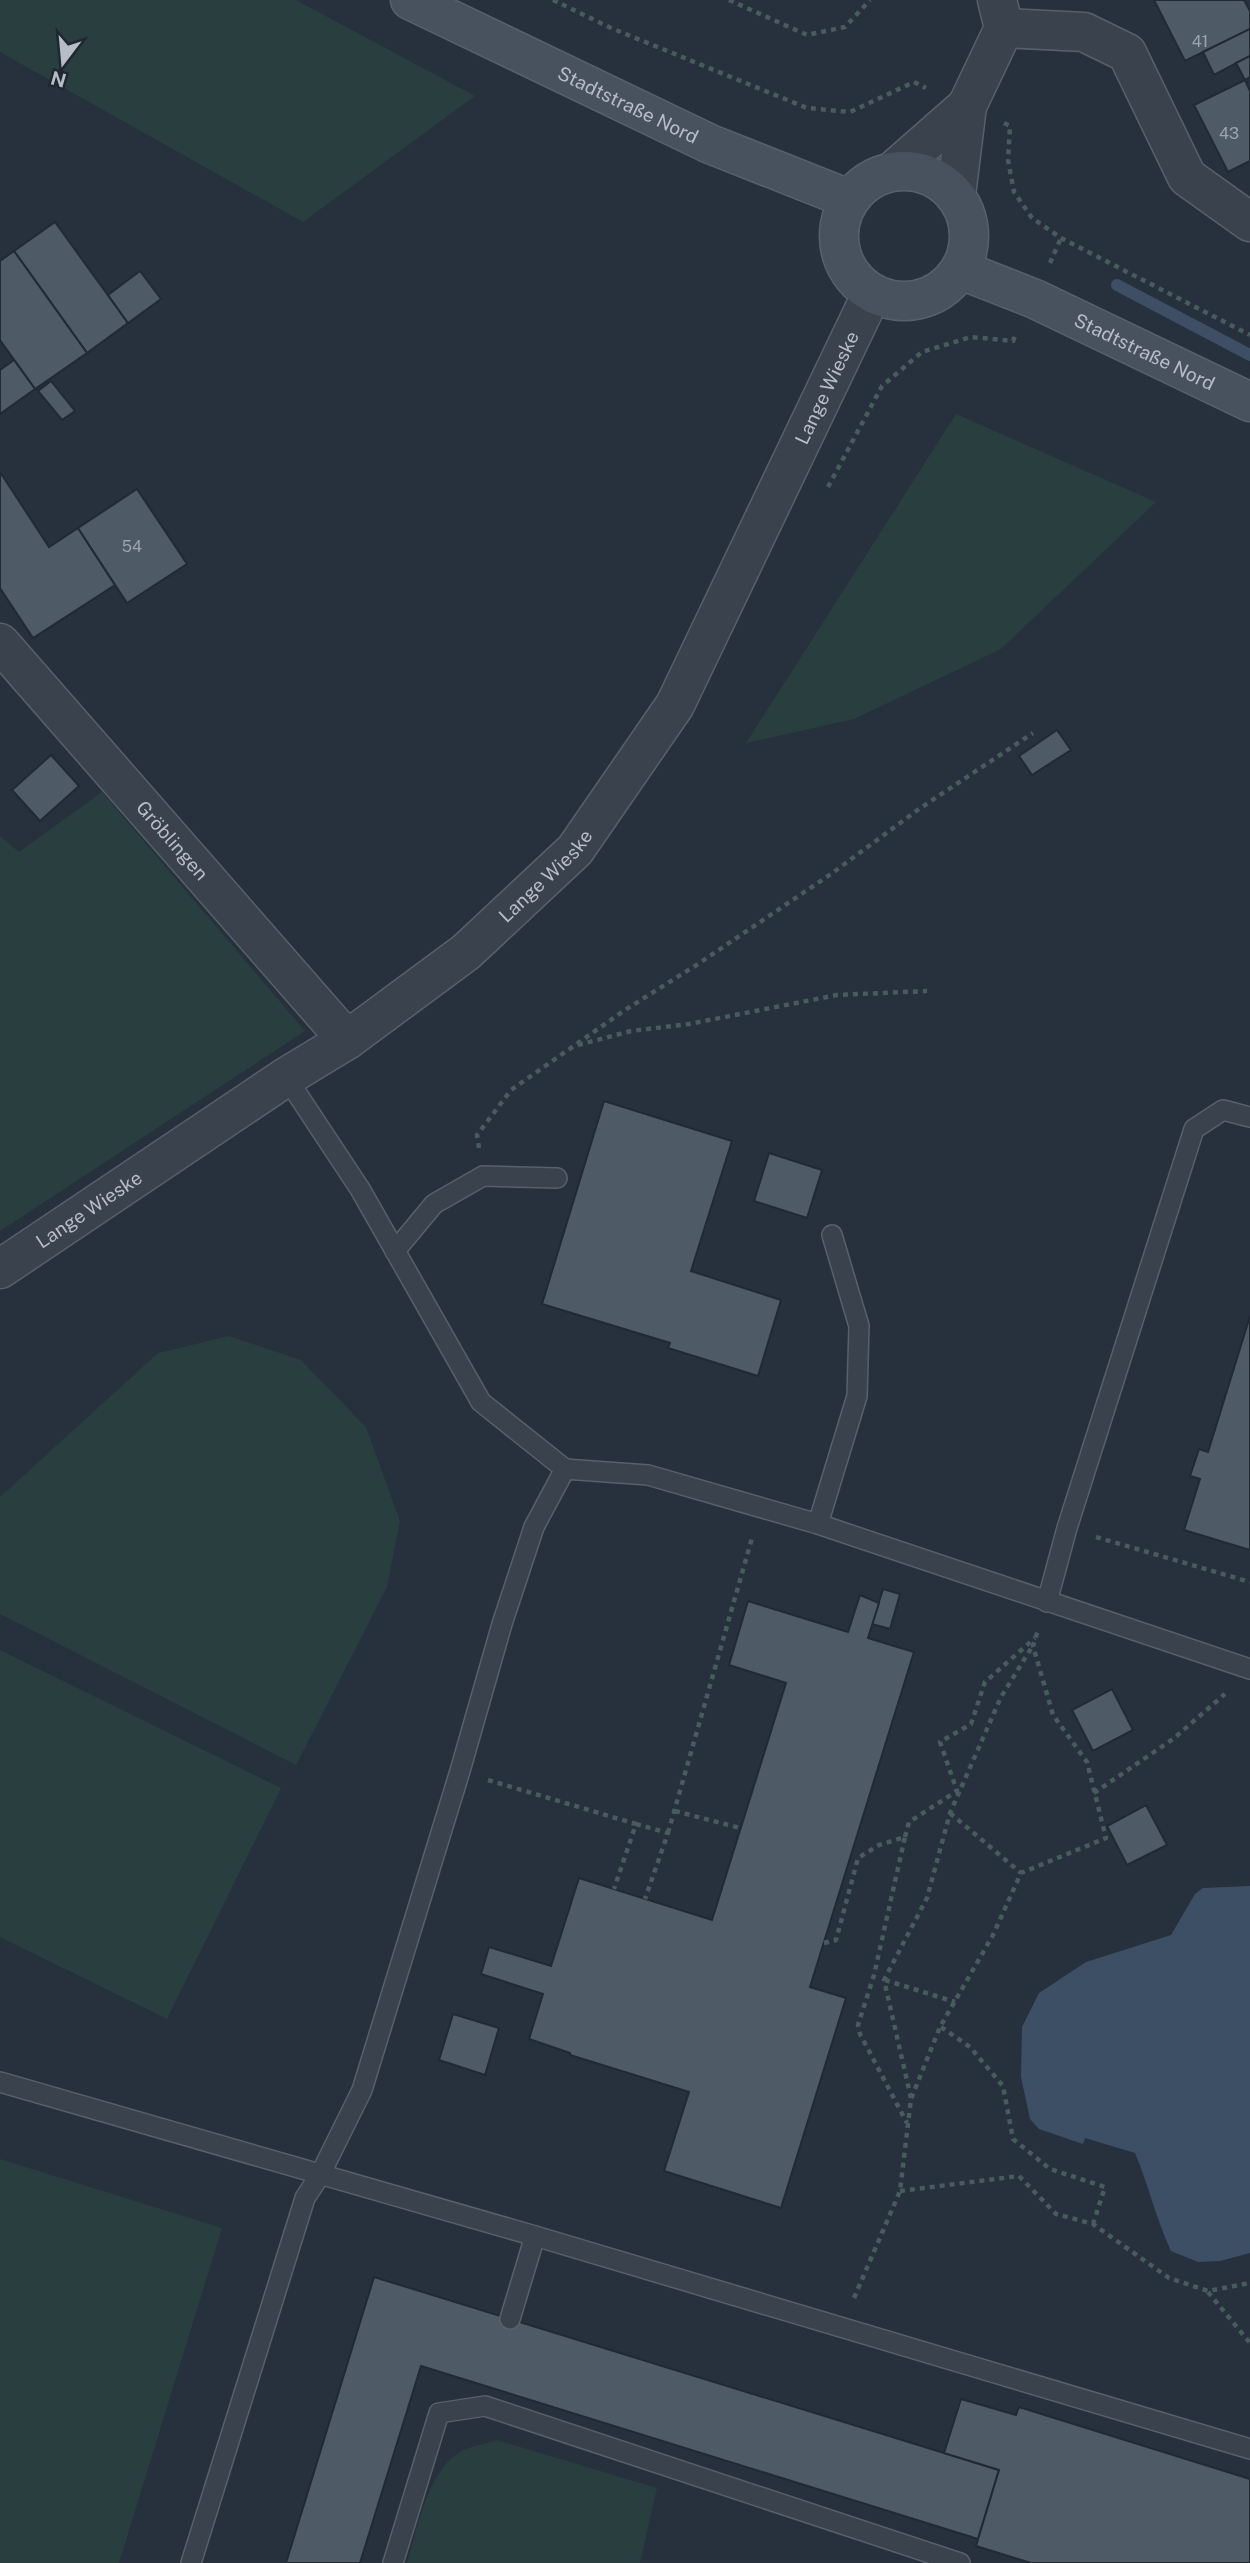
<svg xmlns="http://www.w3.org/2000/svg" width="1250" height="2563" viewBox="0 0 1250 2563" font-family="'Public Sans',sans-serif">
	<rect width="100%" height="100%" fill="#26313d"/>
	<g fill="#293e3f">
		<polygon points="0,0 296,0 475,96 303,222 0,52"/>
		<polygon points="956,414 1156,502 1001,649 854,719 746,743"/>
		<polygon points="102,792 305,1031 0,1231 0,836 19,852"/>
		<polygon points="229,1336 301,1360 366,1427 400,1521 387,1587 296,1765 0,1614 0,1497 158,1353"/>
		<polygon points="0,1650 281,1788 167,2019 0,1937"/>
		<polygon points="0,2159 222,2228 119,2563 0,2563"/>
		<path d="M497,2440L657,2488L640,2563H407C417,2529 428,2471 460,2452C470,2446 485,2444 497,2440Z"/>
	</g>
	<path fill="#3d4f64" d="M1250,1886V2253L1220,2261L1198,2262L1171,2251C1156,2219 1149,2186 1135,2153L1085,2138L1083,2144L1039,2129L1030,2119L1021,2077L1022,2027L1039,1993L1086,1962L1171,1935L1195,1894L1203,1888Z"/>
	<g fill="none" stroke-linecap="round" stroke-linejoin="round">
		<polyline stroke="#3d4f64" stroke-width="12" points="1117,285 1250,355"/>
	</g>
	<g fill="#4f5a67" stroke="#212934" stroke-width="2">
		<polygon points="1154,0 1244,0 1250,11 1250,29 1185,61"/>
		<polygon points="1250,29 1250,56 1214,75 1203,52"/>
		<polygon points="1250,56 1250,77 1245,80 1236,63"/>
		<polygon points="1245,80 1250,91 1250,161 1228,172 1194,105"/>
		<polygon points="55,222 128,323 87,353 14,251"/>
		<polygon points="14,251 87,353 35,389 0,340 0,261"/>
		<polygon points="140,271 161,299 128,323 108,295"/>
		<polygon points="14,360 35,389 0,414 0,370"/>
		<polygon points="51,381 75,411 62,420 38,391"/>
		<polygon points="0,472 49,547 78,528 115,585 33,638 0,588"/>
		<polygon points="137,489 187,564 127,603 78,528"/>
		<polygon points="1057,730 1071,750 1032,775 1019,756"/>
		<polygon points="51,755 79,786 40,821 12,790"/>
		<polygon points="604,1101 732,1141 691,1271 781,1300 758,1376 668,1348 670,1343 542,1304"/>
		<polygon points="769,1153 822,1170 807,1218 754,1201"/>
		<polygon points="1250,1316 1250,1550 1184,1530 1200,1479 1190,1476 1199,1449 1208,1452"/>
		<polygon points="883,1589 900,1594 890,1629 872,1624"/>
		<polygon points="860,1595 879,1603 868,1638 914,1652 810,1987 846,1998 781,2208 664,2171 689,2092 570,2055 570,2053 529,2039 543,1994 481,1974 489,1947 551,1966 579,1878 712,1920 786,1683 729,1665 748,1601 848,1632"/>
		<polygon points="1112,1689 1133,1730 1093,1751 1072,1710"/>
		<polygon points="1146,1805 1167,1845 1127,1865 1107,1826"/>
		<polygon points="453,2014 499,2028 485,2075 439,2060"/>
		<polygon points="374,2277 999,2470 978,2539 421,2366 360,2563 286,2563"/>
		<polygon points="961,2399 1016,2415 1019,2407 1250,2479 1250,2563 1031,2563 976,2546 999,2470 944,2453"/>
	</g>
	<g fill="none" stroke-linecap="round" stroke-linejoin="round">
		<g stroke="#58606b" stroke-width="22">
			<g id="service">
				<polyline points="286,1077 360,1189 481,1402 565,1469"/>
				<polyline points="395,1251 434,1204 483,1176 557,1178"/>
				<polyline points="818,1524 857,1396 859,1326 832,1235"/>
				<polyline points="1047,1602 1067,1528 1194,1129 1223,1110 1250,1117"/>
				<polyline points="0,2082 535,2236 1250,2449"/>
				<polyline points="510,2319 535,2236"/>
				<polyline points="191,2563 305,2198 320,2175 362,2090 460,1771 502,1624 534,1527 565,1469 648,1475 818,1524 1250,1669"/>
				<polyline points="393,2563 439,2413 485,2406 960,2563"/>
			</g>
		</g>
		<g stroke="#58606b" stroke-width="41">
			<g id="minor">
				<polyline points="1004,28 1084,32 1127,53 1187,177 1250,222"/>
				<polyline points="893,171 967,106"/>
				<polyline points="956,195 967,106 1004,28 997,0"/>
				<path id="s1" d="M0,643L347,1040"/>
			</g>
		</g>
		<g stroke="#58606b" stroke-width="41">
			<g id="tertiary">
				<path id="s2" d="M0,1269L286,1077L347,1040L466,952L575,850L675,705L872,293"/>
			</g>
		</g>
		<g stroke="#58606b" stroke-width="41">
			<g id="secondary">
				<path id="s3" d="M410,0L710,144L849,199"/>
				<circle cx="904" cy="236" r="65"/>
				<path id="s4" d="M961,270L1035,299L1250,402"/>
			</g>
		</g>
		<g stroke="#485b5d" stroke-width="4.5" stroke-dasharray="5 5" stroke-linecap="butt">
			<polyline points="553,0 611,28 807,108 850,112 914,82 926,88"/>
			<polyline points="729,0 807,35 845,27 870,0"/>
			<polyline points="1004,123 1010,126 1008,160 1014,192 1032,218 1061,238 1250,335"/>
			<polyline points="1050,263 1061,238"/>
			<polyline points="828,487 882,386 922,352 971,337 1013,341 1016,334"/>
			<polyline points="578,1045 631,1031 689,1024 837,995 927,991"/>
			<polyline points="479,1148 477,1135 511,1090 625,1010 698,964 831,874 919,809 1033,733"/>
			<polyline points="1096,1537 1250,1582"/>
			<polyline points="488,1780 636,1824 614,1889"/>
			<polyline points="1094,1793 1173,1739 1225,1694"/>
			<polyline points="675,1811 740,1828"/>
			<polyline points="950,1813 1021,1873"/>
			<polyline points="636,1824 668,1833 645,1899"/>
			<polyline points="668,1833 752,1538"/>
			<polyline points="905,1837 909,1822 957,1791 940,1742 971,1724 985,1682 1035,1638"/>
			<polyline points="824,1943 836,1940 858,1858 879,1845 905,1837 874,1975 858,2025 860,2034 907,2123"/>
			<polyline points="885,1980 955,2002"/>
			<polyline points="941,2027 970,2047 1003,2086 1013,2139 1050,2169 1105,2187 1093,2224"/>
			<polyline points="911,2098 884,1980 927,1898 950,1813 1001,1697 1032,1647"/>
			<polyline points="900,2191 1019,2176 1056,2214 1093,2224 1169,2278 1208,2291 1250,2283"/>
			<polyline points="1208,2292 1250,2343"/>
			<polyline points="854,2298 900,2191 911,2099 940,2027 993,1935 1021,1873 1106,1838 1087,1762 1053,1715 1033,1646 1038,1630"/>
		</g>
		<use href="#service" stroke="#3a424d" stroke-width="19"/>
		<use href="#minor" stroke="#3a424d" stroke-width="38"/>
		<use href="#tertiary" stroke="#3a424d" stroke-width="38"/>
		<use href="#secondary" stroke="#48525f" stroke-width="38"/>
	</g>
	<g text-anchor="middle" stroke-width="5" stroke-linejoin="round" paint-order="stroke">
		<g font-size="16" fill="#9ca4b0">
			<text x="1200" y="47">41</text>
			<text x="1229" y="139">43</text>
			<text x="132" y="552">54</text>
		</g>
		<g font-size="19" fill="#b6bdc8" stroke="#1f2732">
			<text dy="7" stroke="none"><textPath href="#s3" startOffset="242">Stadtstraße Nord</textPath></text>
			<text dy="7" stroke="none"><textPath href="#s4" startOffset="201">Stadtstraße Nord</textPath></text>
			<text dy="7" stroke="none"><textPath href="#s2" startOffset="1241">Lange Wieske</textPath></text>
			<text dy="7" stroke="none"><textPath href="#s1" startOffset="262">Gröblingen</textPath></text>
			<text dy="7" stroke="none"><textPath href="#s2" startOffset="674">Lange Wieske</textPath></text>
			<text dy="7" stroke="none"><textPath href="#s2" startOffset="107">Lange Wieske</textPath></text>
		</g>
	</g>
	<g transform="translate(63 63) rotate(196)" stroke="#1f2732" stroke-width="5" paint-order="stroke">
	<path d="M0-5L12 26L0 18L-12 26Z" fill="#b6bdc8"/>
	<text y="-10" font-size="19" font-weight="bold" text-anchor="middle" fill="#b6bdc8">N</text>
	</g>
</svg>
